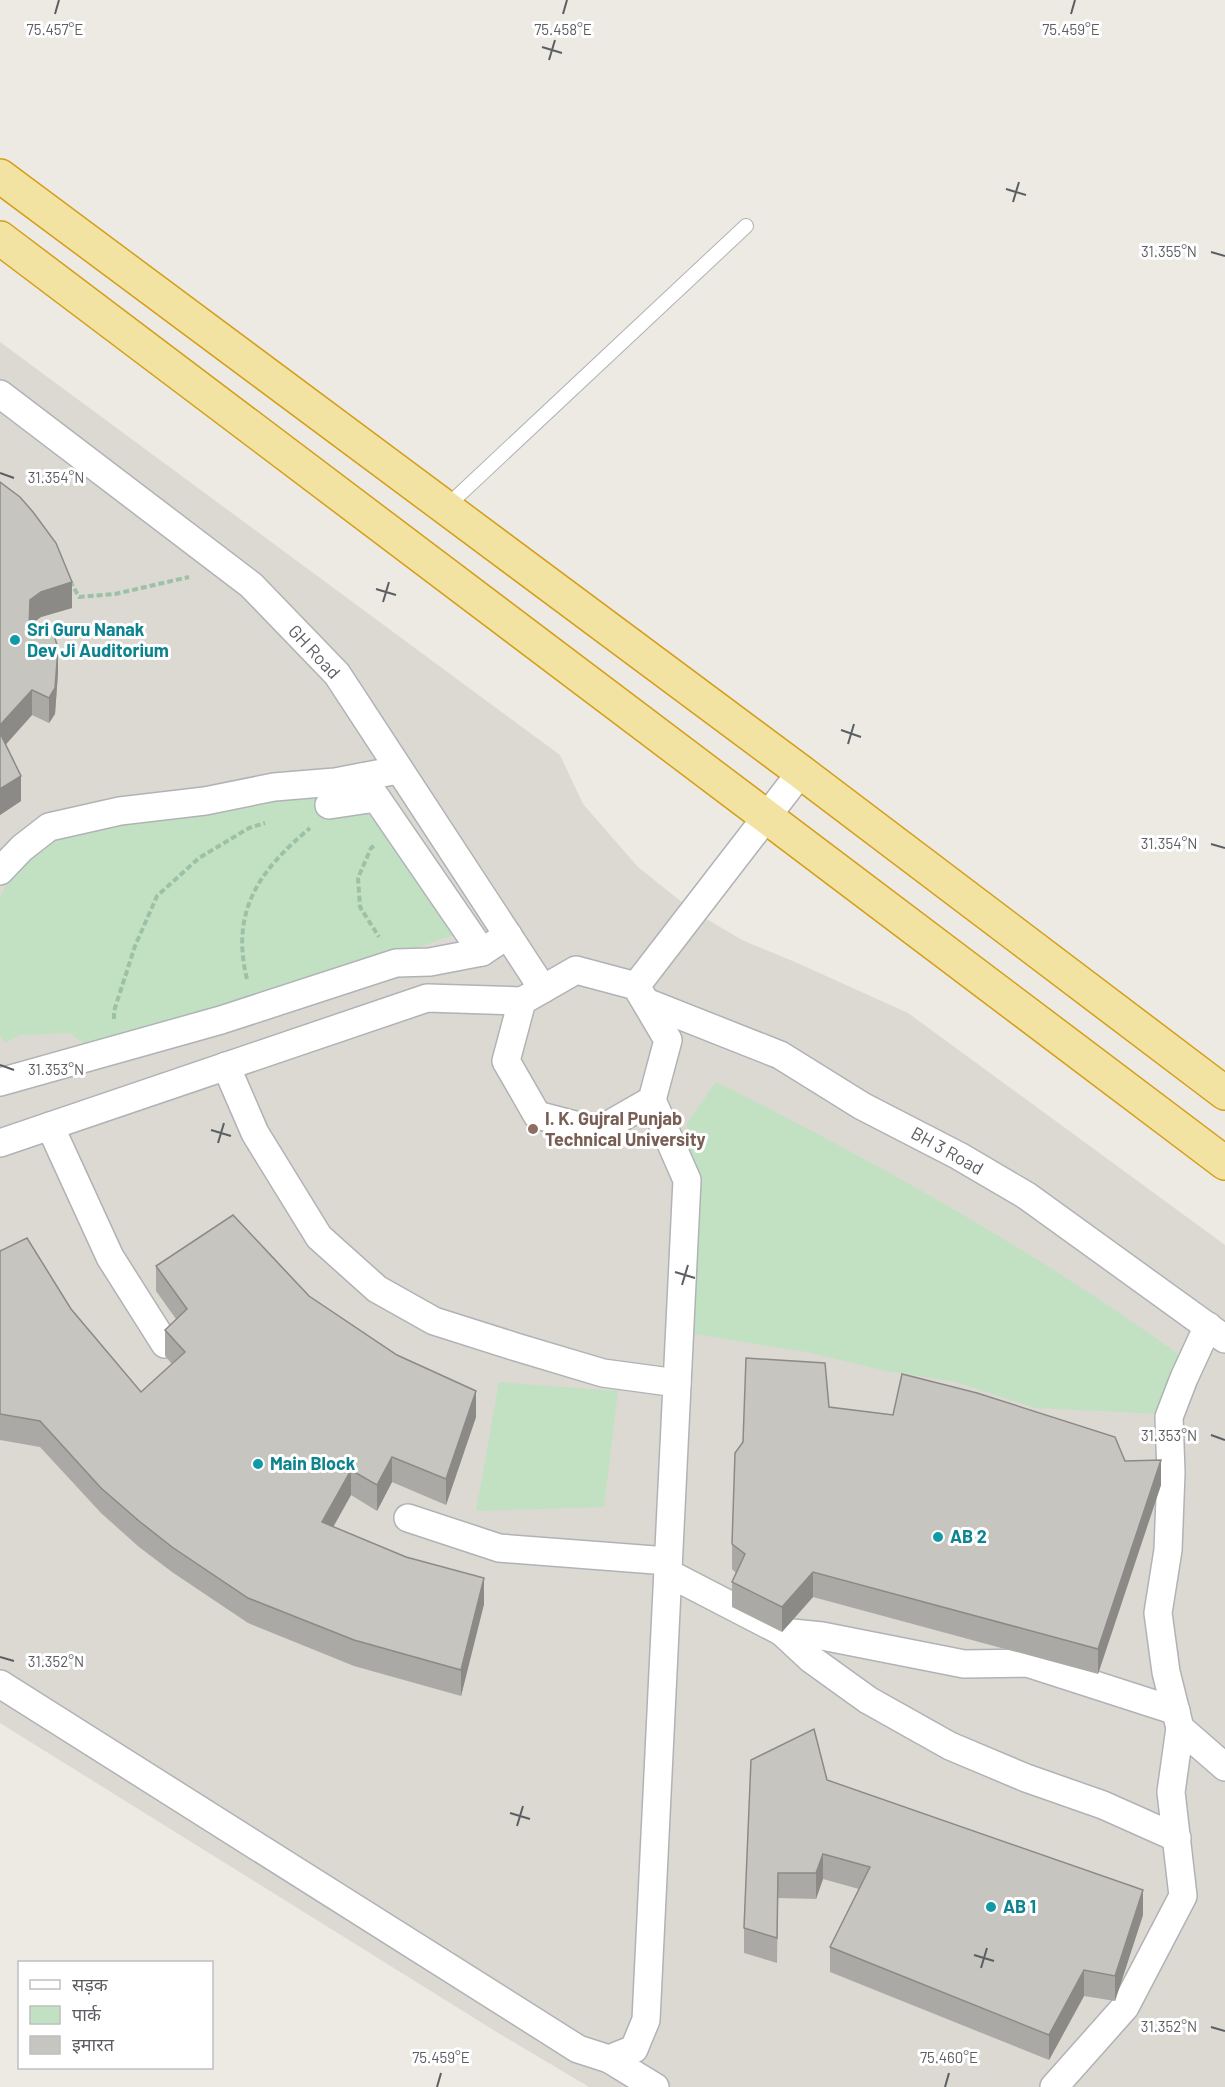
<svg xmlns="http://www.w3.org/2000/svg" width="1225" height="2087" viewBox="0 0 1225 2087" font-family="Barlow,'Noto Sans Devanagari',sans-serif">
	<rect width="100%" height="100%" fill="#eceae3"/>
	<polygon fill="#dbd9d1" points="0,342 560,755 583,804 638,867 693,911 742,940 795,962 908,1013 1225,1245 1225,2087 589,2087 495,2031 0,1723"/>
	<g fill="#c2e1c2">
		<polygon points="368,785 457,934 101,1054 69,1033 20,1035 5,1043 0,1035 0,897 5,887 38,844 107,826"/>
		<path d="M716,1082C877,1162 1035,1251 1181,1356L1163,1414L1035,1408L956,1382L887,1371L807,1352L687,1333L690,1239L687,1123Z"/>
		<polygon points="499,1382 618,1391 604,1507 476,1511"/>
	</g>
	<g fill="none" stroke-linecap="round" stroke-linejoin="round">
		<g stroke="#b0b3b6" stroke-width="16">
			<polyline id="service" points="445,508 746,226"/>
		</g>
		<g stroke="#b0b3b6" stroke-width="30">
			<g id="minor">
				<polyline points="0,394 251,585 337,674 543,989"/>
				<polyline points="362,777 482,952"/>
				<polyline points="329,805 376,798"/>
				<polyline points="0,871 22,848 49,827 120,811 205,801 274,787 335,782 398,770"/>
				<polygon points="576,970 636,986 668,1040 652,1100 598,1131 537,1115 506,1061 522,1001"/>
				<polyline points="636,986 801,772"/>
				<polyline points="646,1002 780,1055 862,1106 959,1156 1027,1196 1225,1339"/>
				<polyline points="226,1066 255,1133 319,1237 377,1289 434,1321 516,1347 603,1373 677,1383"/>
				<polyline points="0,1082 221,1020 396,963 430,962 482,952 508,935"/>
				<polyline points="50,1126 110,1257 165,1344"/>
				<polyline points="0,1143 427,998 522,1001"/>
				<polyline points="408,1518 499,1548 668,1561"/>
				<polyline points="668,1573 782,1632 822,1636 964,1664 1027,1663 1176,1711"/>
				<polyline points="782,1632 811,1659 868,1700 950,1746 1026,1778 1103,1805 1177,1838"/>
				<polyline points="0,1684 578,2049 609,2059 634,2049 646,2020 687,1180 652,1100"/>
				<polyline points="1180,1728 1225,1767"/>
				<polyline points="609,2059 655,2087"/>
				<polyline points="1054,2087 1125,2007 1183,1896 1171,1792 1180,1728 1166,1672 1158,1613 1168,1550 1171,1473 1169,1417 1184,1378 1208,1326"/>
			</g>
		</g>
		<g stroke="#d59e19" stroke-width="36">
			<g id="trunk">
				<polyline points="0,176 801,772 1225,1093"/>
				<polyline points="0,238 1225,1163"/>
			</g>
		</g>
		<g stroke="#9cc1a7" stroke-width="4" stroke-dasharray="6 3" stroke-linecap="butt">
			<polyline points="70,581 79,597 115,594 189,577"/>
			<polyline points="374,846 371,848 358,878 360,907 379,937"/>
			<path d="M247,979C230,910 260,870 310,828"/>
			<polyline points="114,1019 114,1011 135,946 157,896 199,858 249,828 265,823"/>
		</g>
		<use href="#service" stroke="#fff" stroke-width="14"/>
		<use href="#minor" stroke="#fff" stroke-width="27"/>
		<use href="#trunk" stroke="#f3e3a2" stroke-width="33"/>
	</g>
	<g fill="#aba9a5">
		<polygon points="0,482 72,608 41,617 30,625 30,629 58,673 55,714 49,723 32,715 6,744 21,801 0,815"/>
		<polygon points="0,1251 71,1309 141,1392 172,1364 165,1356 165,1330 176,1319 156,1291 156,1266 309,1296 476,1417 446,1505 392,1482 377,1511 351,1495 333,1527 484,1604 461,1696 354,1666 248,1623 172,1572 139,1547 101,1513 40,1447 0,1440"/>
		<polygon points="829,1407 1125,1461 1161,1485 1098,1674 813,1597 782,1632 732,1607 732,1582 736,1573 732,1569 732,1544"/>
		<polygon points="827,1780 1143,1915 1115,2001 1084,1996 1049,2060 830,1972 830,1947 859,1889 823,1879 816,1899 778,1898 777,1963 744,1953 744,1928"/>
	</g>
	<g fill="#8b8a86">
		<polygon points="72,582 72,608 41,617 30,625 30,600 41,592"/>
		<polygon points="58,648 58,673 55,714 49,723 49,698"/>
		<polygon points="32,690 32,715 0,751 0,725"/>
		<polygon points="21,776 21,801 0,815 0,789"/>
		<polygon points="476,1391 476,1417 446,1505 446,1479"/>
		<polygon points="392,1457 392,1482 377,1511 377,1485"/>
		<polygon points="1161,1460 1161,1485 1098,1674 1098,1649"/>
		<polygon points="351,1470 351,1495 322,1547 322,1522"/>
		<polygon points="813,1572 813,1597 782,1632 782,1607"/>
		<polygon points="484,1578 484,1604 461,1696 461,1670"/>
		<polygon points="823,1854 823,1879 816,1899 816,1873"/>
		<polygon points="1143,1890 1143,1915 1115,2001 1115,1976"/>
		<polygon points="1084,1970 1084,1996 1049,2060 1049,2035"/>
	</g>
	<g fill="#c7c5c0" stroke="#8b8a86" stroke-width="1.5">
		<polygon points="0,482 20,497 33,512 56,543 72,582 41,592 30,600 29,629 54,635 58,648 55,688 49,698 32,690 0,725"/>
		<polygon points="0,733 21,776 0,789"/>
		<polygon points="233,1215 309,1296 397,1355 476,1391 446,1479 392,1457 377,1485 351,1470 322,1522 406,1557 484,1578 461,1670 354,1640 248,1598 172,1547 139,1521 101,1488 40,1421 0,1414 0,1251 27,1238 71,1309 141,1392 185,1352 165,1330 187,1309 156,1266"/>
		<polygon points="746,1358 825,1363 829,1407 893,1415 902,1374 977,1393 1115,1437 1125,1461 1161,1460 1098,1649 813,1572 782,1607 732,1582 745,1554 732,1544 735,1453 743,1442"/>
		<polygon points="814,1729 827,1780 1143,1890 1115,1976 1084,1970 1049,2035 830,1947 870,1867 823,1854 816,1873 778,1873 777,1938 744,1928 751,1760"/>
	</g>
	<path fill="none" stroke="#5b5e62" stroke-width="2" d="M55,14L59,0M563,14L567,0M1071,14L1075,0M542,47L562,53M549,60L555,40M1006,189L1026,195M1013,202L1019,182M1211,252L1225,256M0,473L14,478M376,589L396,595M383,602L389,582M841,730L861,737M848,744L854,724M1211,844L1225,848M0,1065L14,1070M211,1130L231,1136M218,1143L224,1123M675,1272L695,1278M682,1285L688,1265M1211,1435L1225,1440M0,1657L14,1661M510,1813L530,1819M517,1826L523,1806M974,1955L994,1961M981,1968L987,1948M1211,2027L1225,2031M437,2087L441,2073M945,2087L949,2073"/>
	<g fill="#0f9aa8" stroke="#fff" stroke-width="2">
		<circle cx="15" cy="640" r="6"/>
		<circle cx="258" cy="1464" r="6"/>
		<circle cx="938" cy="1537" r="6"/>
		<circle cx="991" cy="1907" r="6"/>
	</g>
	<circle fill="#8d6e63" stroke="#fff" stroke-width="2" cx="533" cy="1129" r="6"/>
	<g text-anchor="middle" stroke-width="6" stroke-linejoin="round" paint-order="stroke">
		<g font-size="18" font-weight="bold" fill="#0d838f" stroke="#fff" text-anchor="start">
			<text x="27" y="636">Sri Guru Nanak<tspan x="27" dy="21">Dev Ji Auditorium</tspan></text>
			<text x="270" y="1470">Main Block</text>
			<text x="950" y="1543">AB 2</text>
			<text x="1003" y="1913">AB 1</text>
		</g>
		<g font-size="18" fill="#5b5e62" stroke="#fff">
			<text transform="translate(314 652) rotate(47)" y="6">GH Road</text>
			<text transform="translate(947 1151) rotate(29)" y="6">BH 3 Road</text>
		</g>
		<g font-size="18" font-weight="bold" fill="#785e54" stroke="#fff" text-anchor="start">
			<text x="545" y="1125">I. K. Gujral Punjab<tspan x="545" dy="21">Technical University</tspan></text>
		</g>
	</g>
	<g font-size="15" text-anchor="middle" fill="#5b5e62" stroke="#fff" stroke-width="6" stroke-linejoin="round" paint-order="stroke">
		<text x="55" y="35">75.457°E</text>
		<text x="563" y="35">75.458°E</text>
		<text x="1071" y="35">75.459°E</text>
		<text x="1169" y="257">31.355°N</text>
		<text x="56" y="483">31.354°N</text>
		<text x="1169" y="849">31.354°N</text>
		<text x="56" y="1075">31.353°N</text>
		<text x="1169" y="1441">31.353°N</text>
		<text x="56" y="1667">31.352°N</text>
		<text x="1169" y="2032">31.352°N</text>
		<text x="441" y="2063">75.459°E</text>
		<text x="949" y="2063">75.460°E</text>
	</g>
	<rect x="18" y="1961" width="195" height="108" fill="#ffffff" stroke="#bdbfc0" stroke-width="1.5"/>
	<rect x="30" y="1980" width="30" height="9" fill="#ffffff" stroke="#bdbfc0" stroke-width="1.5"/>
	<text x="72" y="1991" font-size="18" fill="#5b5e62">सड़क</text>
	<rect x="30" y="2006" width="30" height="18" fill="#c2e1c2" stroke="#bdbfc0" stroke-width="1.5"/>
	<text x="72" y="2021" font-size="18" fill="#5b5e62">पार्क</text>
	<rect x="30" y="2036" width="30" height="18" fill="#c7c5c0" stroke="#bdbfc0" stroke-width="1.5"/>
	<text x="72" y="2051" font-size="18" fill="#5b5e62">इमारत</text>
</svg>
